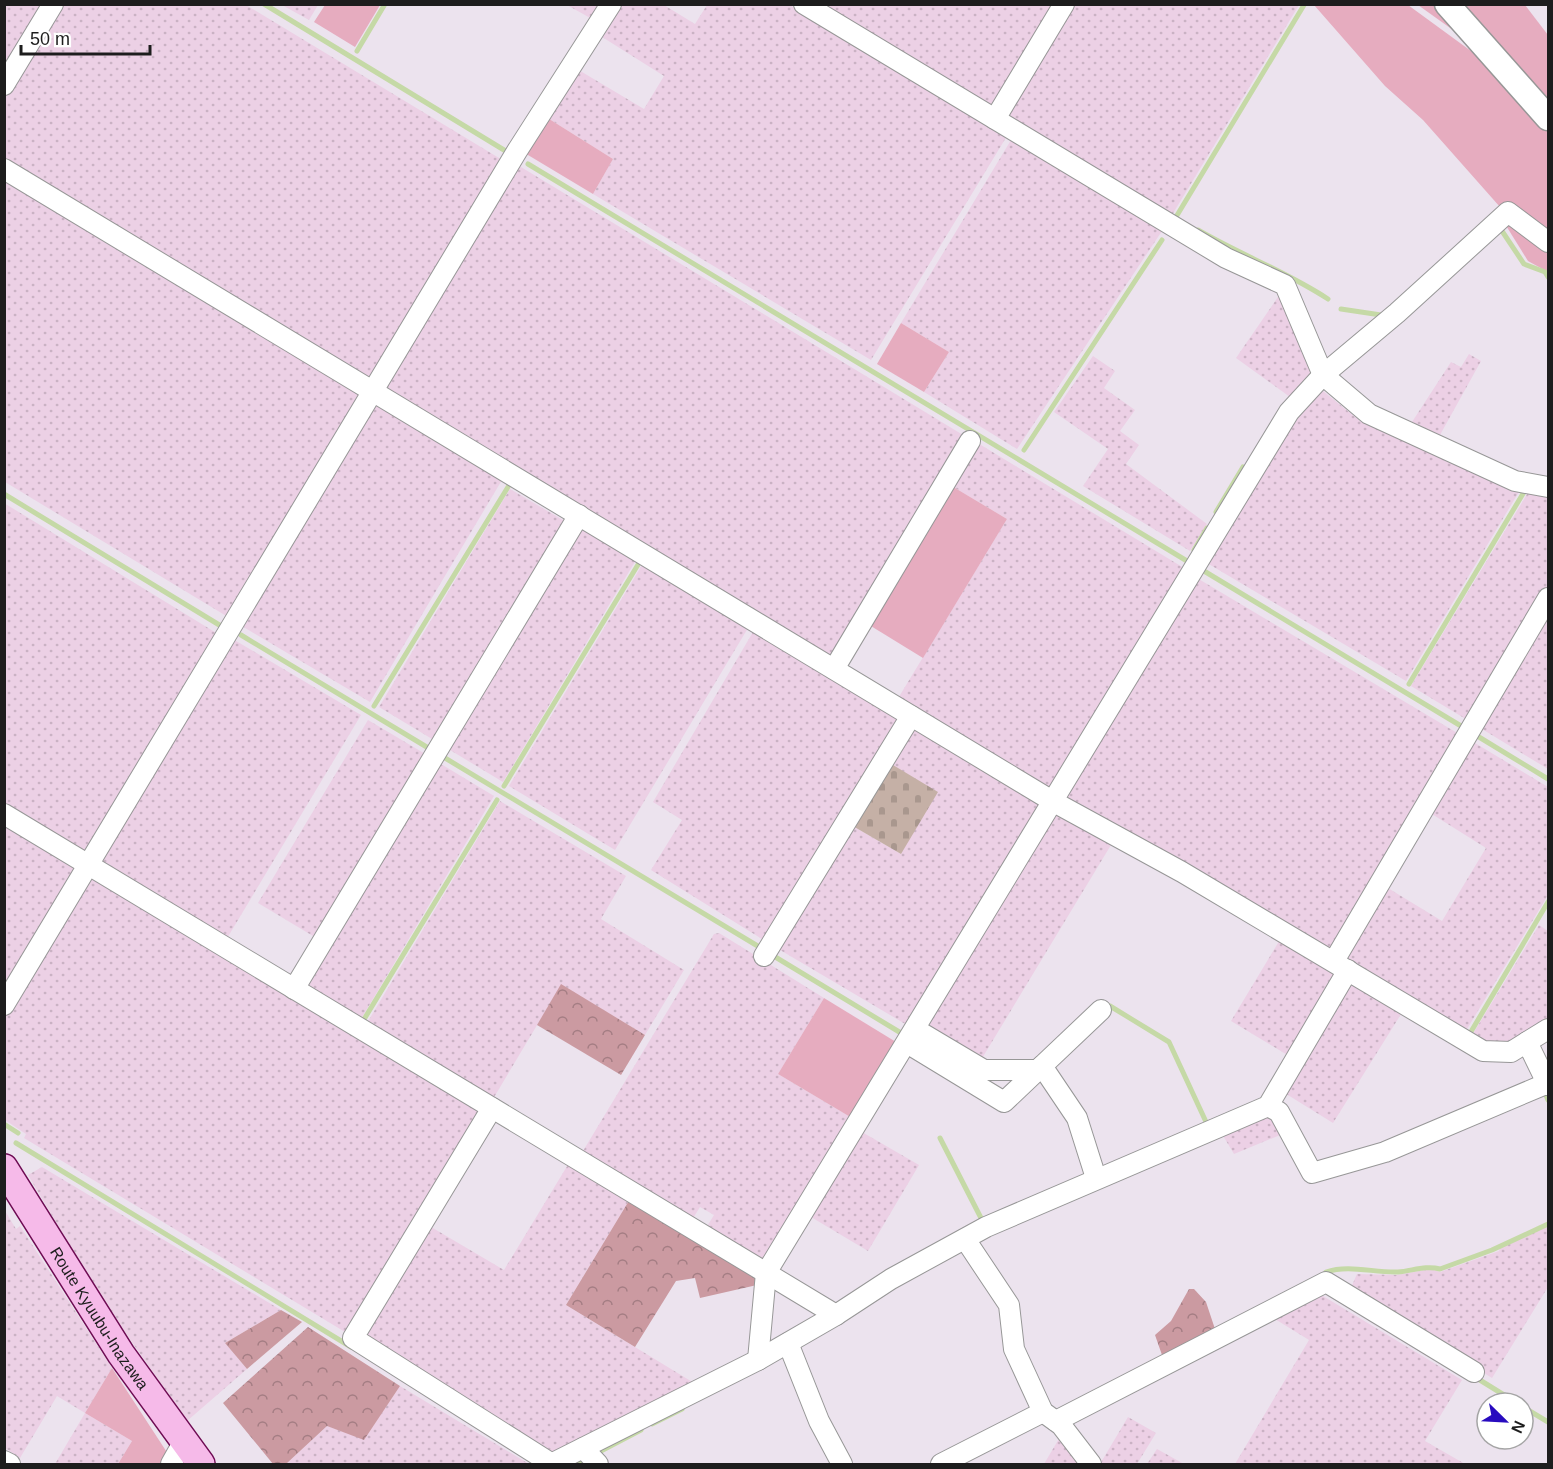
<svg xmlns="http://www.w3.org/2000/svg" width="1553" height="1469" viewBox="0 0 1553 1469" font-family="Helvetica,sans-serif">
	<defs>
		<pattern id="farmland-dots" width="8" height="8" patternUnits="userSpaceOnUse" patternTransform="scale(1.5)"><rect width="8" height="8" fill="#ecd0e5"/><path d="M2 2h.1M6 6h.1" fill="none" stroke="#cab2c4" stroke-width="1.8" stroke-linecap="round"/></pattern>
		<pattern id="forest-crowns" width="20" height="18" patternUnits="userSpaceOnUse" patternTransform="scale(1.5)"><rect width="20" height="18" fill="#cb9aa1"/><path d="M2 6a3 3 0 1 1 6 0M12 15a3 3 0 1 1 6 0" fill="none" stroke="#a47d83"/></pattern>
		<pattern id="cemetery-stones" width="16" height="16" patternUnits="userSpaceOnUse" patternTransform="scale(1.5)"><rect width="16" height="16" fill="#c5b0a6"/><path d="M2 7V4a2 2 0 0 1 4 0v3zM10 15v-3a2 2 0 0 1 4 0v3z" fill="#a9978e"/></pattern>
	</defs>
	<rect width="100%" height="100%" fill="#ece3ee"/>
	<g fill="url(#farmland-dots)">
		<polygon points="788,4 1007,136 871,360 593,194 613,159 546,117 577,69 644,109 664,76 599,35 619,5 664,5 695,24 707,5"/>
		<polygon points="5,5 49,5 5,78"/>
		<polygon points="58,5 246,5 504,161 372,380 5,162 4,92"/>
		<polygon points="282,5 318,5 309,20"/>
		<polygon points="567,5 601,5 592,19"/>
		<polygon points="822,5 1058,5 996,110"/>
		<polygon points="1067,5 1299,5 1172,215 1005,116"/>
		<polygon points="1011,140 1162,231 1017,449 924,392 949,352 901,323"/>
		<polygon points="516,164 968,438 834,662 384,391"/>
		<polygon points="4,181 359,395 228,617 5,482"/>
		<polygon points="1280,294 1314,370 1290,397 1236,358"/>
		<polygon points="1469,354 1481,361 1440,435 1412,422 1451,362 1461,367"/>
		<polygon points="1093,356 1115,371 1104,388 1135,410 1120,431 1139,445 1126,464 1207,524 1190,551 1083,486 1108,449 1054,412"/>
		<polygon points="1323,391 1360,421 1510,489 1520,490 1406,681 1207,563 1295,417"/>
		<polygon points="374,404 502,480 370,702 240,625"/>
		<polygon points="976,442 1184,568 1051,789 897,700 1007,519 950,485"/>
		<polygon points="510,489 568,523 437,742 379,707"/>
		<polygon points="1529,491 1548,495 1548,588 1469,721 1411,686"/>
		<polygon points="4,503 218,634 88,854 5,808"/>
		<polygon points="578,525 636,560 503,782 445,747"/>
		<polygon points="642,565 748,628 615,850 509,786"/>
		<polygon points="1197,578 1464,737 1334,955 1066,800 1064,795"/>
		<polygon points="1548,606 1548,769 1477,726"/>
		<polygon points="753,632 902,721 767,942 651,870 682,820 653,802"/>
		<polygon points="231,638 361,715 226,940 99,863"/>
		<polygon points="368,720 427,755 318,939 258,903"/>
		<polygon points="910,726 1041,805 907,1025 775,947 851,825 901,854 888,762"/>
		<polygon points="1470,740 1548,787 1548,895 1464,1034 1339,958 1383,885 1442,921 1486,848 1427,811"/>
		<polygon points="436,761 494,796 361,1019 303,984"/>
		<polygon points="500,801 626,876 601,919 684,970 645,1035 561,985 493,1099 367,1023"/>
		<polygon points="1060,810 1114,840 981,1060 929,1029 927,1023 1053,814"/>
		<polygon points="4,821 80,867 4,992"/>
		<polygon points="91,872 484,1110 350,1335 24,1138 26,1134 5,1120 4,1014"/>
		<polygon points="1539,925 1548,931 1548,1022 1509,1047 1487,1046 1471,1037"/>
		<polygon points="719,933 824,998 778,1074 852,1118 768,1259 761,1261 706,1228 714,1215 700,1207 692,1220 583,1151 714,934"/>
		<polygon points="1281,938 1336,972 1289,1056 1231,1021"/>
		<polygon points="1356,982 1403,1011 1333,1123 1283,1092 1347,983"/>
		<polygon points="1271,1113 1285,1133 1234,1154 1222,1134"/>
		<polygon points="862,1132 919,1165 868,1251 811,1217"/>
		<polygon points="569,1163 630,1199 566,1305 694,1383 549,1456 358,1336 426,1224 504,1270"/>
		<polygon points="42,1167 281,1310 225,1343 247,1369 187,1421 97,1292 28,1175"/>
		<polygon points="4,1209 16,1229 20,1226 112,1368 85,1413 132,1441 118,1464 55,1464 85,1413 57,1396 20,1458 5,1448"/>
		<polygon points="1548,1225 1548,1287 1492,1378 1350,1290 1357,1274 1397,1275 1431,1269 1440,1272 1499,1251 1500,1247"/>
		<polygon points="1318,1293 1462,1380 1425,1441 1465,1464 1235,1464 1309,1340 1270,1316"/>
		<polygon points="400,1386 529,1464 286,1464 327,1426 364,1439"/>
		<polygon points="1128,1417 1156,1433 1137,1464 1100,1464"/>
		<polygon points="1060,1437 1082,1464 1044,1464"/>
		<polygon points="1157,1449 1184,1464 1147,1464"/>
	</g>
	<g fill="#e6acbf">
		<polygon points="325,5 325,4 380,5 355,47 314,22"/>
		<polygon points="1314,5 1408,5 1497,70 1548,130 1548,235 1500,207 1423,120 1385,86"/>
		<polygon points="1418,5 1436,5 1481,50"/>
		<polygon points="1458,5 1525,5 1548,35 1548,107"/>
		<polygon points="546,117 613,159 593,194 523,152"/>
		<polygon points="1505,224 1515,225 1548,249 1548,272 1528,261"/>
		<polygon points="901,323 949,352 924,392 877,364"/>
		<polygon points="950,485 1007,519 923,658 866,623"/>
		<polygon points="824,998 896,1042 852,1118 778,1074"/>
		<polygon points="112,1368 170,1457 166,1464 118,1464 132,1441 85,1413"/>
	</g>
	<g fill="url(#forest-crowns)">
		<polygon points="561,984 645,1035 621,1075 537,1025"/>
		<polygon points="630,1199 759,1275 757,1285 700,1298 695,1278 676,1281 635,1347 566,1305"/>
		<polygon points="1189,1289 1194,1289 1206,1302 1215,1329 1162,1355 1155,1335 1171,1321"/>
		<polygon points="281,1310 302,1322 247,1369 225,1343"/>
		<polygon points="308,1327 400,1386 364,1440 327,1426 286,1464 273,1464 223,1403"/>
	</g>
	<polygon fill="url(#cemetery-stones)" points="888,762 938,792 901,854 851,825"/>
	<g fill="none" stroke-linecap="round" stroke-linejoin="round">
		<g stroke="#c5d9a6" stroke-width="5">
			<polyline points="264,4 504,150"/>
			<polyline points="357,51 385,4"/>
			<polyline points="528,164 1187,561"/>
			<polyline points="1176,217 1304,5"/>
			<polyline points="1500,228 1524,264 1545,272 1548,277"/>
			<path d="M1198,230C1241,255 1287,272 1328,299"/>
			<polyline points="1341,309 1381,315"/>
			<polyline points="1024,450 1162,240"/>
			<polyline points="4,494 221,626"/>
			<polyline points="1216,512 1243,467"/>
			<polyline points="1194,550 1207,528"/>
			<polyline points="1204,571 1466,729"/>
			<polyline points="241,635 430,749"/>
			<polyline points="1409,684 1524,492"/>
			<polyline points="374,706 508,487"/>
			<polyline points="1474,734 1548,779"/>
			<polyline points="440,755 761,948"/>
			<polyline points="504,786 639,563"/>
			<polyline points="772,955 901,1033"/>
			<polyline points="1110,1006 1169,1042 1207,1124"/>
			<polyline points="363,1021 497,800"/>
			<polyline points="1469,1035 1548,902"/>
			<polyline points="1544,1090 1548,1100"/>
			<polyline points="4,1124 18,1133"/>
			<polyline points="940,1138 982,1220"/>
			<polyline points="16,1143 351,1347"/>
			<path d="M1326,1272C1349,1264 1374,1273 1398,1272C1412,1271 1426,1265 1440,1269L1492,1250L1548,1224"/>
			<polyline points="1475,1377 1517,1403"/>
			<polyline points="1523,1407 1548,1422"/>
			<polyline points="652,1424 682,1409"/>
			<polyline points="599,1452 641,1430"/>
			<polyline points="574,1464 584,1460"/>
		</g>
		<g stroke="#979797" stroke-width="22">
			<g id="minor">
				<polyline points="804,4 1226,258 1285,285 1323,375 1369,414 1515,481 1548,487"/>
				<polyline points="4,85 53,4"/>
				<polyline points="995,119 1064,4"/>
				<polyline points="4,169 1054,802 1182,872 1483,1051 1511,1052 1527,1042 1548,1085"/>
				<polyline points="834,669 970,441"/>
				<polyline points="4,814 836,1315"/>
				<polyline points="764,956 911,716"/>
				<polyline points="1334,961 1548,598"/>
				<polyline points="294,989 579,515"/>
				<polyline points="4,1005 517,151 611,4"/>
				<polyline points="915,1029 984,1070 1037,1070"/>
				<polyline points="1527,1042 1548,1029"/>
				<polyline points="907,1043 1004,1102 1101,1010"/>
				<polyline points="1042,1066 1077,1118 1096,1178"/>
				<polyline points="1268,1106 1279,1112 1312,1173 1385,1152 1548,1083"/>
				<polyline points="492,1108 353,1338 552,1464"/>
				<polyline points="965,1239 1009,1305 1014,1349 1043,1412 1061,1425 1091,1464"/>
				<polyline points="788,1343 819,1421 842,1464"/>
				<polyline points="758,1360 766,1273 1289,412 1323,375 1397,313 1508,212 1548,242"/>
				<polyline points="1056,1421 1326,1282 1474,1372"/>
				<polyline points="583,1448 598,1464"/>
				<polyline points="4,1461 10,1464"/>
				<polyline points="171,1464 184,1441"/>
				<polyline points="551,1464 758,1360 836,1315 891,1279 986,1227 1268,1106 1348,970"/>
				<polyline points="941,1464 1043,1412"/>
			</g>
		</g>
		<g stroke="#979797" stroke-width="27">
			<polyline id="tertiary" points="1447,4 1548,118"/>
		</g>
		<g stroke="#6e0b53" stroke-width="30">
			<g id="secondary">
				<path id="s1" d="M4,1168L121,1354L201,1464"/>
			</g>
		</g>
		<use href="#minor" stroke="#fff" stroke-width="20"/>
		<use href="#tertiary" stroke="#fff" stroke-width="24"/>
		<use href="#secondary" stroke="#f6bae9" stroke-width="27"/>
	</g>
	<g text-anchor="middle" stroke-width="5" stroke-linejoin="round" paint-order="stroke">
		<g font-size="16" fill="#1d1d1d" stroke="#fff">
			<text dy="6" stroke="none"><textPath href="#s1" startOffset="178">Route Kyuubu-Inazawa</textPath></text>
		</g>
	</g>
	<rect width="1553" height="1469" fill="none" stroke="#1d1d1d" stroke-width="12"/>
	<g transform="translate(1505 1421) rotate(114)"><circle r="28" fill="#ffffff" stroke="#a5a5a5" stroke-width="1.5"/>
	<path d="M0-4.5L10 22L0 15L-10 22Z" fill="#280bbf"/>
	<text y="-9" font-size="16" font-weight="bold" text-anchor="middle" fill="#1d1d1d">N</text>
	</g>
	<path d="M21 45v9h129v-9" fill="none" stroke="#1d1d1d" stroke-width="3"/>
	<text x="30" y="45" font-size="18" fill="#1d1d1d" stroke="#ffffff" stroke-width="4.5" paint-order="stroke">50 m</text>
</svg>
